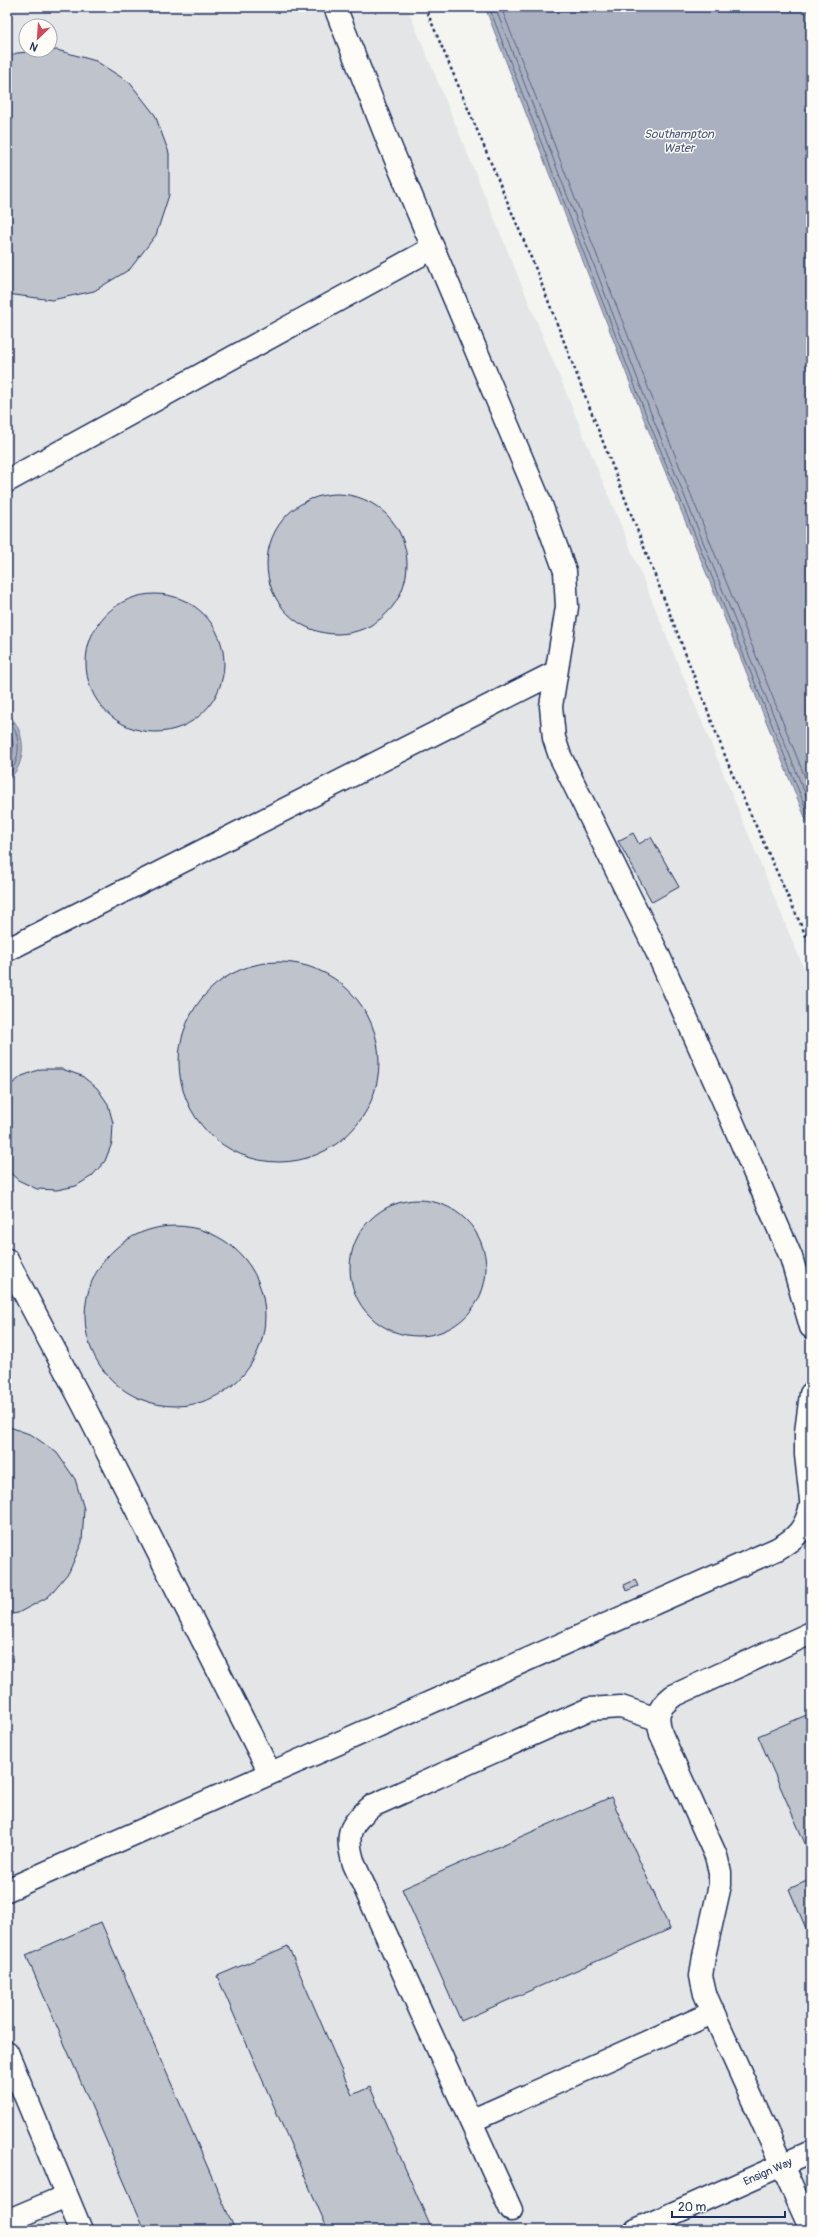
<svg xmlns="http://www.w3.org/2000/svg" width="818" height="2237" viewBox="0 0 818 2237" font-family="Pangolin,sans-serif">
	<rect width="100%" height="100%" fill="#f4f4f1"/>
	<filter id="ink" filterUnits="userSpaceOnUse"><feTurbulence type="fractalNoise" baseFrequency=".025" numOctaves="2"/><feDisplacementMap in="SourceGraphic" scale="8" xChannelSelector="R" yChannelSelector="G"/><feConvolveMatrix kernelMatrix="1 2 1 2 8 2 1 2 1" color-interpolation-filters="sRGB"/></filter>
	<g filter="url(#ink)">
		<path fill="#e4e5e6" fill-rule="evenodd" d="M7,7H407L811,986V2230H7ZM26,26H50V50H26Z"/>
		<g fill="#aab0bf" stroke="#717c98">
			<polygon points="485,7 811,7 811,832 642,414"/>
			<path d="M7,713C27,731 28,764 7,781Z"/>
		</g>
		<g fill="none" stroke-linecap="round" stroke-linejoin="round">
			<g stroke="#546385" stroke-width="1">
				<polyline points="489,7 645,412 811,821"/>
				<polyline points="495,7 650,411 811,808"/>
				<polyline points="501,7 656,408 811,792"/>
				<path d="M7,719C22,732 22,762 7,776"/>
				<path d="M7,726C15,741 15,753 7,767"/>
			</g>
		</g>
		<g fill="#bfc3cc" stroke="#1b2f5e">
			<polygon points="57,50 96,61 130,83 155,115 169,153 169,195 156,235 130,269 94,291 52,300 7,294 7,57 17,53"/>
			<circle cx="337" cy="564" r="70"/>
			<circle cx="155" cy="663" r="69"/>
			<polygon points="633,833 639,844 651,837 679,887 652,902 618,841"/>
			<circle cx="279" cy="1062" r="100"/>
			<polygon points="41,1069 62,1069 82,1076 97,1088 108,1104 113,1123 112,1143 105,1161 92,1176 76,1186 57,1190 37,1189 18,1180 7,1170 7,1088 22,1076"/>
			<circle cx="418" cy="1268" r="68"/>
			<circle cx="175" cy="1316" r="90"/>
			<polygon points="7,1426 32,1435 57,1453 75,1479 84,1509 82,1542 69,1572 48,1597 18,1613 7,1615"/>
			<polygon points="635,1580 638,1586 626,1591 624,1585"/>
			<polygon points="811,1713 811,1857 758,1736"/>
			<polygon points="611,1797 670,1929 461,2021 402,1889"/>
			<polygon points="811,1879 811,1940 789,1889"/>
			<polygon points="101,1922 235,2230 145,2230 26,1955"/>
			<polygon points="288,1946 352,2095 370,2087 432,2230 328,2230 217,1976"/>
		</g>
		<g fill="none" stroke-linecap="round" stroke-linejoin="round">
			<g stroke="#1b2f5e" stroke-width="25">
				<g id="minor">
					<polyline points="335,7 388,141 540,502 565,571 567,607 551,706 554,738 560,756 657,952 720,1093 791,1257 811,1327"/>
					<polyline points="7,481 433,248"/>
					<polyline points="7,950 556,672"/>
					<polyline points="7,1260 83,1404 270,1773"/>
					<polyline points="811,1394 806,1432 806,1455 811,1500"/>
					<path d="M7,1890L777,1549C797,1538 806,1528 811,1505"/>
					<polyline points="7,2052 81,2230"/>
					<polyline points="471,2121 712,2013"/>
					<path d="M511,2210L354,1864C345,1835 348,1825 372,1806L589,1709L621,1707L657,1719"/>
					<polyline points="7,2221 66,2196"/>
					<path id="s1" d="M636,2230L811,2152"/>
					<path d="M811,2230L705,1994L701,1976L704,1956L720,1885V1872L716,1856L661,1734C656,1714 657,1709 673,1696L811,1633"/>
				</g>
			</g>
			<polyline stroke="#1b2f5e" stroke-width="2.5" stroke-dasharray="3 3" stroke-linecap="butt" points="425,7 535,267 731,771 811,947"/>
			<use href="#minor" stroke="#fdfcf7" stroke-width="22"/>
		</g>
	</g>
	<g text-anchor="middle" stroke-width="3" stroke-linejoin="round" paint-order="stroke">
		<g font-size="11" fill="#1b2f5e" stroke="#fdfcf7">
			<text dy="4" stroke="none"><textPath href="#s1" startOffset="144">Ensign Way</textPath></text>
		</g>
		<g font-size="12" font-style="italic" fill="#46567b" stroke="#fdfcf7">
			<text x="679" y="138">Southampton<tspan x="679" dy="14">Water</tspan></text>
		</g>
	</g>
	<rect width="818" height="2237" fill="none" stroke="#fdfcf7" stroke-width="24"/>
	<rect x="12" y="12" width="794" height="2213" fill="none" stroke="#1b2f5e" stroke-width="1.5" filter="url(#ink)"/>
	<g transform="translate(38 38) rotate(205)"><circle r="19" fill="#fdfcf7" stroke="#a3aaba"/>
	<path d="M0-3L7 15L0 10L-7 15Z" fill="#d1495b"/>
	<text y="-6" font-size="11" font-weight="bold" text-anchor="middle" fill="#1b2f5e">N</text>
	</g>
	<path d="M672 2211v6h113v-6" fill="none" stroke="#1b2f5e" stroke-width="2"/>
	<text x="678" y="2211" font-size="12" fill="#1b2f5e" stroke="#fdfcf7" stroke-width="3" paint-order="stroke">20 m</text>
</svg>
